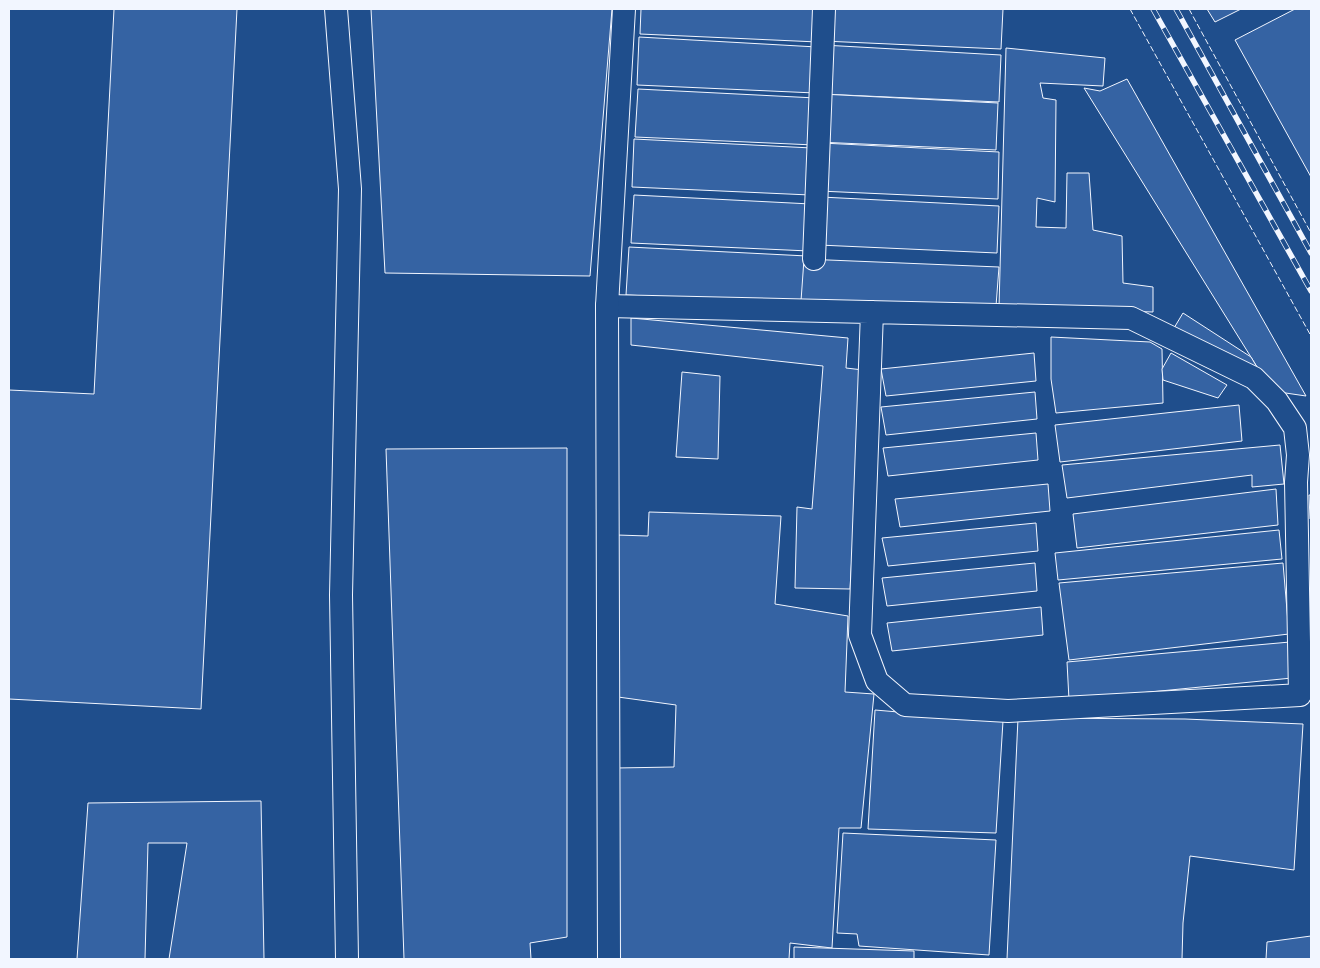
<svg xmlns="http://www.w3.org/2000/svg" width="1320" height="968" viewBox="0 0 1320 968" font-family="Rubik,sans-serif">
	<rect width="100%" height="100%" fill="#1f4e8c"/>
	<g fill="#3563a3" stroke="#f2f6ff">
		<polygon points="114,9 237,9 201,709 9,699 9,390 94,394"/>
		<polygon points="371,9 612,9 590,276 385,273"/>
		<polygon points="641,9 819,9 818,42 640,34"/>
		<polygon points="825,9 1003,9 1001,49 823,41"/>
		<polygon points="1207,9 1241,9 1215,22"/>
		<polygon points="1295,9 1311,9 1311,177 1235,40"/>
		<polygon points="639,37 817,47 815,93 637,85"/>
		<polygon points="823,45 1001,55 999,102 821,94"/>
		<polygon points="1006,48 1105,58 1103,86 1040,83 1043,98 1056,100 1055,202 1037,198 1036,227 1066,228 1067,173 1089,173 1093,230 1122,236 1123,283 1153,287 1153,312 999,307"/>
		<polygon points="1127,79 1306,396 1272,391 1084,88 1100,91"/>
		<polygon points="638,89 816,98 814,145 635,137"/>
		<polygon points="821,94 998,103 996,150 818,142"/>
		<polygon points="634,139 812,148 810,195 632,187"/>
		<polygon points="822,143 999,152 998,199 819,191"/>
		<polygon points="634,195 811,204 809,251 631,243"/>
		<polygon points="821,197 999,206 997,253 819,245"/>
		<polygon points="629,247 807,256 805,303 626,295"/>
		<polygon points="804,259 999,267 996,306 801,301"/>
		<polygon points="1183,313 1251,357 1267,384 1171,333"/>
		<polygon points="631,318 848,338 846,368 863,370 850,589 795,588 797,507 812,509 823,366 631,345"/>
		<polygon points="1051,337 1150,342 1162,349 1163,403 1056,413 1051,379"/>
		<polygon points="1034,353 1036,381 886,396 881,369"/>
		<polygon points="1171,353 1227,385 1218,398 1163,380 1162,369"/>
		<polygon points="682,372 720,376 718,459 676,457"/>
		<polygon points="1035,392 1037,419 886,435 881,407"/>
		<polygon points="1239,405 1242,441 1060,462 1055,425"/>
		<polygon points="1036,433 1038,460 888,476 883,448"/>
		<polygon points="1280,445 1284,484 1252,487 1252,475 1067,498 1062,465"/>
		<polygon points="567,448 567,937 530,943 531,959 404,959 386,449"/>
		<polygon points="1048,484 1050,511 900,527 895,499"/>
		<polygon points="1276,489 1278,525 1077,548 1073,514"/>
		<polygon points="1309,495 1311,495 1311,519 1310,519"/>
		<polygon points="649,512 781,516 775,604 848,616 845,692 874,694 861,828 839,828 832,948 790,943 789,959 617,959 616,768 674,767 676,705 618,697 617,535 648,536"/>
		<polygon points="1036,523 1038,551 888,566 882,538"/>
		<polygon points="1279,530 1282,559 1058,580 1055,553"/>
		<polygon points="1035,563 1037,591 887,606 882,578"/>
		<polygon points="1283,563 1289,634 1069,660 1059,583"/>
		<polygon points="1041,607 1043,635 892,651 887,623"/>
		<polygon points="1290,642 1292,678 1069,700 1067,662"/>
		<polygon points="875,710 1003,721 996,833 868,829"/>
		<polygon points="1018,718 1185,719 1303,724 1294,870 1190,856 1183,923 1182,959 1007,959"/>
		<polygon points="261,801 264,959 169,959 187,843 148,843 145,959 77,959 88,803"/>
		<polygon points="843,833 996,840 989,955 859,946 857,934 837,933"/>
		<polygon points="1311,936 1311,959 1266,959 1267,942"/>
		<polygon points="794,947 914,951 914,959 794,959"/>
	</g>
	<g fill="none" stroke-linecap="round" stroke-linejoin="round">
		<g stroke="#f2f6ff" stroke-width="24">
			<g id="street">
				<polyline points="336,9 350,189 341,595 347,959"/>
				<polyline points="814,259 824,9"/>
				<polyline points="607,306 1131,318 1254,378 1277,401 1295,428 1298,455 1296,482 1300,695 1008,711 905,705 877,681 860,635 872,312"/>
				<polyline points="609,959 607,306 624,9"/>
			</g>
		</g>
		<use href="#street" stroke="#1f4e8c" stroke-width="22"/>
		<g stroke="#f2f6ff" stroke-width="5.5">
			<g id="rail">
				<polyline points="1153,9 1311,291"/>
				<polyline points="1176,9 1311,253"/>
			</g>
		</g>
		<use href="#rail" stroke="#1f4e8c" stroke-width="4" stroke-dasharray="11" stroke-linecap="butt"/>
		<g stroke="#f2f6ff" stroke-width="1" stroke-dasharray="6 2.5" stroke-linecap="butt">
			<polyline points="1130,9 1311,336"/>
			<polyline points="1189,9 1311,233"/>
		</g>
	</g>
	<rect width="1320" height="968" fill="none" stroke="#f2f6ff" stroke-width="20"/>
</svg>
